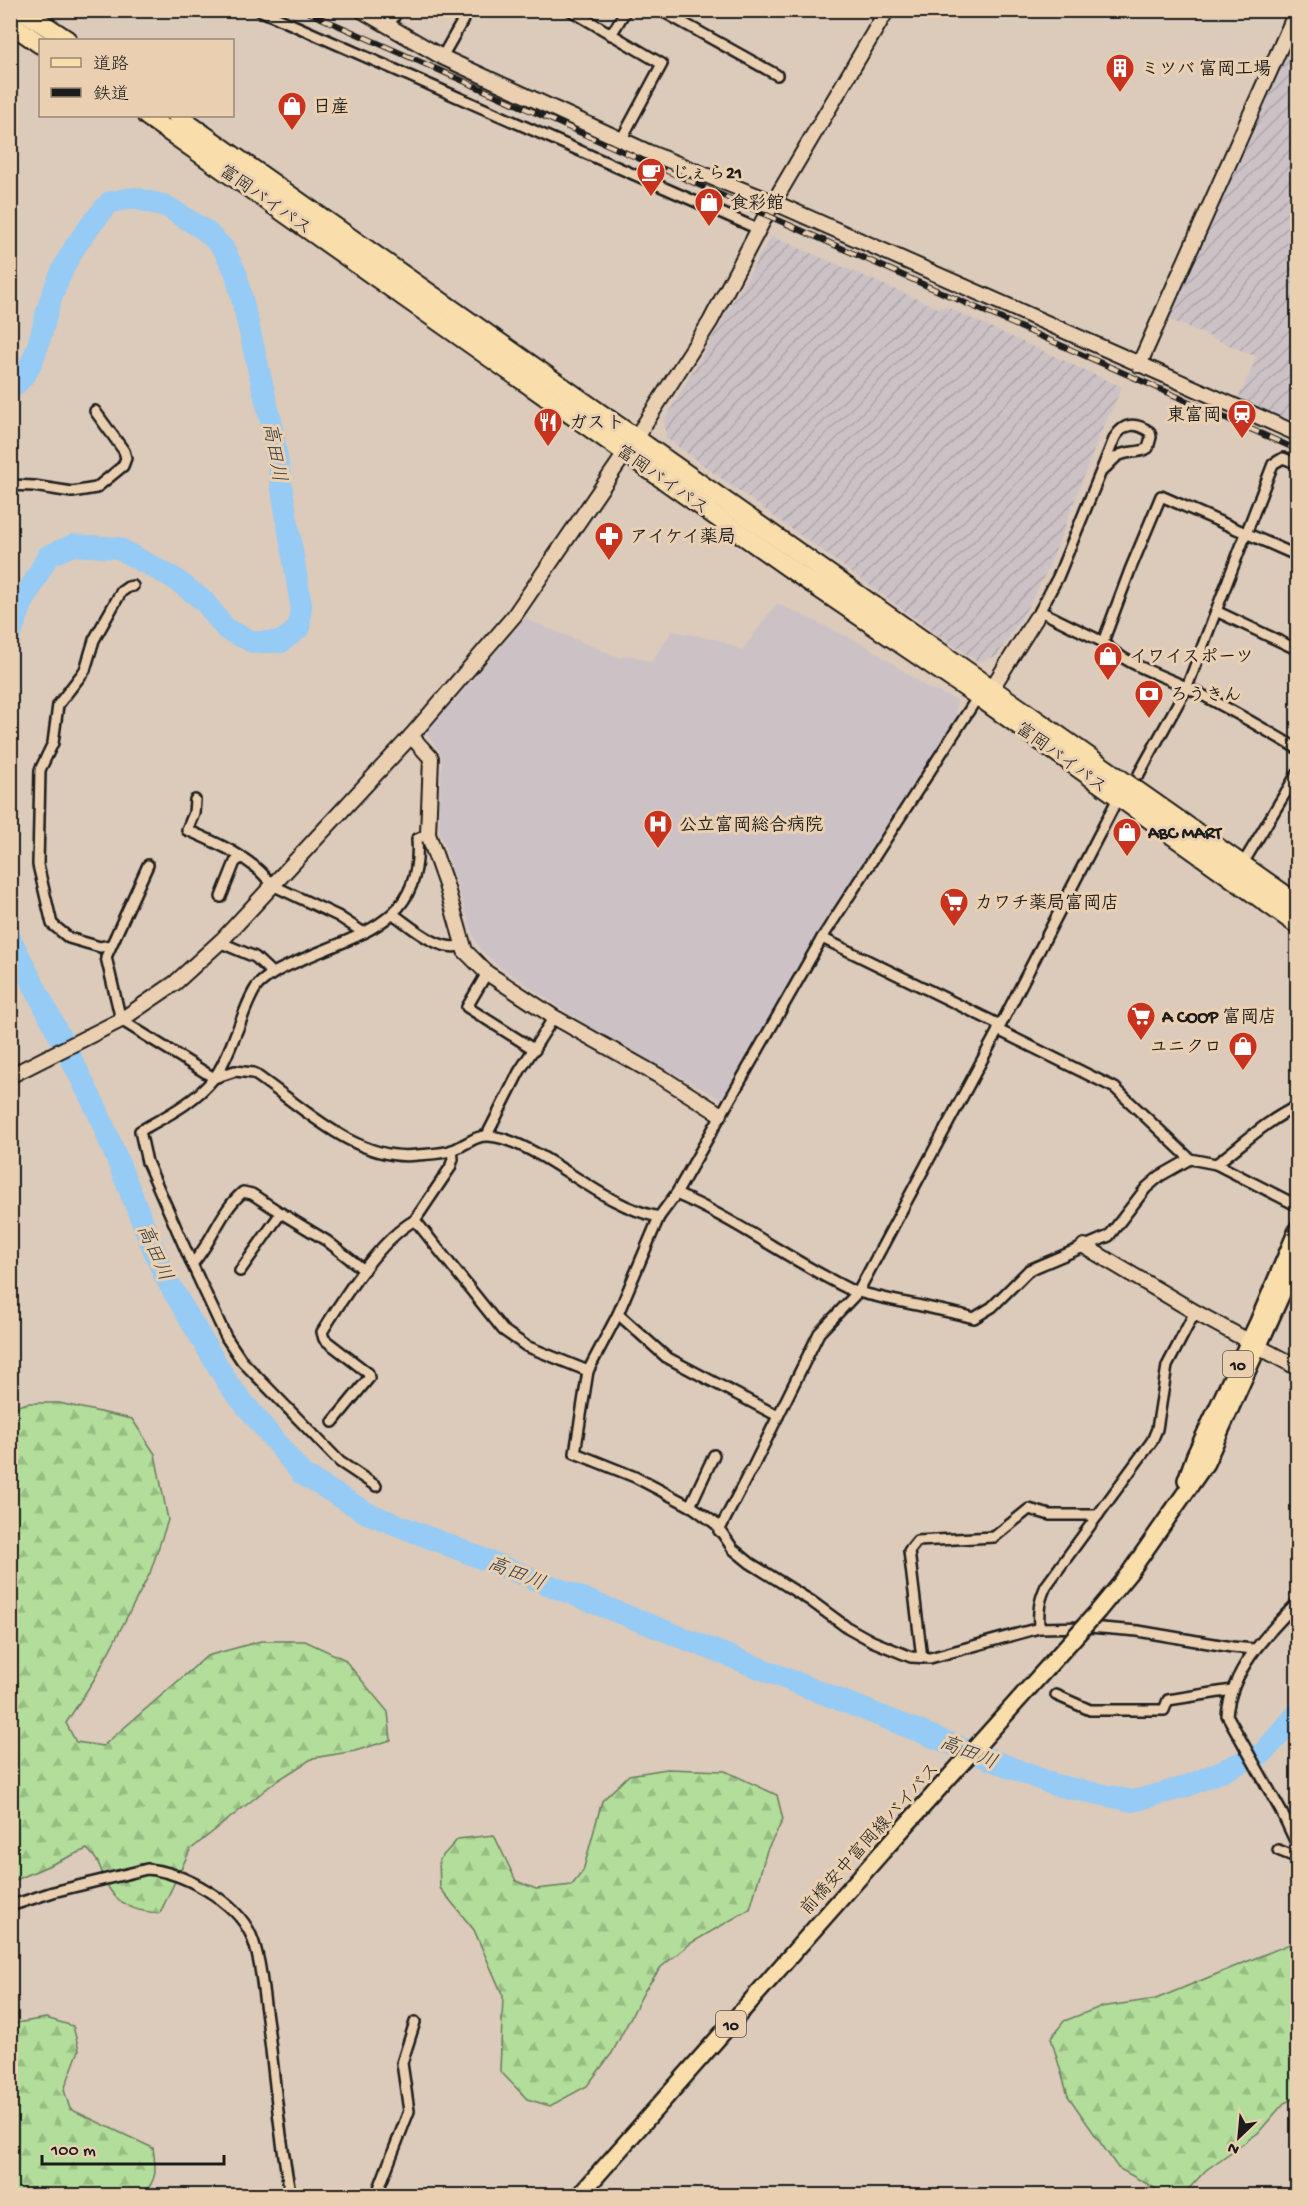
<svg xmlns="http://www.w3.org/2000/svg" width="1308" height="2206" viewBox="0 0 1308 2206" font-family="'Gochi Hand','Klee One',sans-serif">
	<defs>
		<pattern id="industrial-furrows" width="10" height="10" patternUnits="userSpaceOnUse" patternTransform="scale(1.5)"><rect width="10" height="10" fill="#ccc2c6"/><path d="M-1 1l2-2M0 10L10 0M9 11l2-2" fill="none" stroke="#afa6aa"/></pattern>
		<pattern id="forest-firs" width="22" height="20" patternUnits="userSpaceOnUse" patternTransform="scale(1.5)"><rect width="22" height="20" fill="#b2dd9a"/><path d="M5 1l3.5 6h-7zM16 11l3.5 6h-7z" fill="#98bd84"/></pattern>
	</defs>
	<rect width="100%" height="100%" fill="#dccabb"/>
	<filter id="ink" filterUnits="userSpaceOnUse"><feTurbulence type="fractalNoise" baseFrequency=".0167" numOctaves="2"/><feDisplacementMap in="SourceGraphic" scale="12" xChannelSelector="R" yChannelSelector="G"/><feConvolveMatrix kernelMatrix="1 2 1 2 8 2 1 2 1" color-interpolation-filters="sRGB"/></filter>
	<g filter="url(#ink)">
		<polygon fill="#ccc2c6" points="777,603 867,646 928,688 957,700 956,719 907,793 807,951 723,1100 593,1030 496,964 481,950 475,940 440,833 438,812 442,765 440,752 426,733 527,616 530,621 621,658 629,655 651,662 672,631 719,640 742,650"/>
		<g fill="url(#industrial-furrows)">
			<polygon points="1297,22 1297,427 1237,401 1257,357 1166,318"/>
			<polygon points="771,236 938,308 946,307 1122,387 1100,434 1051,562 1031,602 997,656 978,662 932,631 666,438 664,421"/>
		</g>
		<g fill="url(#forest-firs)" stroke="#677c5b" stroke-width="1.5">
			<path d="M28,1403H59L132,1419L155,1454L168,1520L150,1573L95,1678L66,1723L76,1742L103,1746L207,1656L261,1641H305L344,1659L388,1712L391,1740L355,1751L313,1758L275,1782L190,1850L160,1913C141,1912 122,1908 110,1890C100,1874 103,1863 87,1849L11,1882V1408Z"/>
			<polygon points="667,1769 725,1771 777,1795 783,1820 767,1850 750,1909 691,1943 661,1967 645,1990 612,2053 587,2086 550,2106 527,2099 500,2071 503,1996 474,1930 440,1888 439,1860 458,1839 494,1835 516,1881 536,1889 572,1885 583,1871 602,1801 629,1775"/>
			<polygon points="1297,1941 1297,2097 1284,2103 1258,2133 1206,2170 1183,2195 1167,2195 1118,2168 1068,2096 1051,2038 1064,2021 1100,2007 1156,1999"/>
			<path d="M46,2018L73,2026L79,2050L64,2090L70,2109L153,2148C156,2170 158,2178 143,2195H11V2024Z"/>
		</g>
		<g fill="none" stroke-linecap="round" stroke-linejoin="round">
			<g stroke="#95cbf4" stroke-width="22">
				<path d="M10,388C36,374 42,328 50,301C54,290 59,278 64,267C75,243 93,222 110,202L134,198L166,206L206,231L223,248L236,273L271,422L301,605L299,628L281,642H253L226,629L204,601L175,579L118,548L73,545L48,556L22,604L10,635"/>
				<polyline points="10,938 97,1110 165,1277 229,1385 302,1474 367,1513 1055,1785 1133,1801 1185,1787 1263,1753 1298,1713"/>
			</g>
			<g stroke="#1c1c1c" stroke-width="14">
				<g id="street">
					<polyline points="259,10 758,229"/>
					<polyline points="570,10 662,64 621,140"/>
					<polyline points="660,10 777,75"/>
					<polyline points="388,27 398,10"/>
					<polyline points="611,35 626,10"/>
					<polyline points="442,57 463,20"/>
					<polyline points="10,485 34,486 72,492 96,488 123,466 126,458 124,451 95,411"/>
					<path d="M1040,611L1103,642C1125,665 1160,674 1188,688C1226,706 1262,728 1298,749"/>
					<polyline points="1216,611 1273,464 1283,458 1298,464"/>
					<path d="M1036,618L1058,577L1115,437C1124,423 1135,422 1150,432L1151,437L1148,448C1139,454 1128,450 1118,456C1113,459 1108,466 1103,470"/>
					<polyline points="1103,642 1130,570 1161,496 1298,556"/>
					<polyline points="979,695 822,938 676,1194 659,1217 618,1314 588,1371 575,1453 635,1477 694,1508 716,1524 733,1549 750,1563 811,1601 845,1626 872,1641 911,1657 930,1658 1039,1628 1089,1627 1138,1631 1232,1647 1254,1649"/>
					<polyline points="1139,774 1187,687 1216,611 1298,650"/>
					<path d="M195,800L194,813L187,830C217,843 253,858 272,885L338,916L364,933"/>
					<path d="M148,865L106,957L121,1020L214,1078L235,1071L253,1073C300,1104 356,1163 417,1155C428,1154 443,1154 453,1150C475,1140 478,1131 504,1139C557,1156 602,1206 659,1217"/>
					<polyline points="1242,865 1298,772"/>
					<polyline points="221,897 235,862 241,858"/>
					<path d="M393,914C411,926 440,954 463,945"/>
					<polyline points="822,938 1000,1025"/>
					<polyline points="219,942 255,957 272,973"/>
					<polyline points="111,945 100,947 69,938 52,924 38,865 40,770 53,743 58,705 85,670 94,640 121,592 128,587 133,586"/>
					<polyline points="487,973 467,1007 535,1050"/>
					<polyline points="998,1030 1115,1088 1190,1159 1216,1164 1298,1206"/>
					<polyline points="487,1135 519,1072 554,1017"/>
					<polyline points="452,1150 453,1159 450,1168 415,1220 503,1330 526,1346 588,1371"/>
					<path d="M1216,1164C1243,1144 1267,1120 1298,1106"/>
					<path d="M676,1194C738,1220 795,1264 857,1293"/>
					<path d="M192,1264C212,1243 220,1211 243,1192L252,1194L281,1213"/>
					<polyline points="240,1271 281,1213 327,1241 364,1270"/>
					<path d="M858,1292C897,1302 936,1308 974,1318L992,1307L1029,1270L1109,1236L1146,1188L1160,1176L1190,1159"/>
					<polyline points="618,1314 666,1357 778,1416"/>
					<path d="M333,1422L369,1378L368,1373L324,1339L322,1332C344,1297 379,1240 415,1220"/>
					<path d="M376,1486L340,1462L242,1361L226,1337L192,1264L147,1162L140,1131C166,1116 194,1103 214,1078C224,1065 230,1048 236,1033C242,1020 250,993 259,984C272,972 287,966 303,959C365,932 423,920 417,839L428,834"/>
					<polyline points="690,1506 714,1455"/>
					<polyline points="719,1531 748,1475 752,1469 819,1333 858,1292 996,1034 1118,798"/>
					<path d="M1298,1602C1267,1634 1232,1668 1227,1715L1282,1813L1298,1847"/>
					<path d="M1039,1628C1038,1611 1039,1601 1046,1586L1152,1441L1157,1429L1167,1366L1195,1312"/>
					<polyline points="922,1658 909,1551 917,1541 994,1537 1029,1509 1050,1515 1098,1515"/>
					<polyline points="1056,1695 1090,1710 1164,1710 1168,1700 1232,1690"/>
					<polyline points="1278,1850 1298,1858"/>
					<path d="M10,1906L53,1892L147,1869C183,1872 236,1901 251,1935C261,1959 262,1986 266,2011C275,2072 278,2135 291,2196"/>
					<polyline points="376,2196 409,2111 402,2063 415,2022"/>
				</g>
			</g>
			<g stroke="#1c1c1c" stroke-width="18">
				<g id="secondary">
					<polyline points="361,10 442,57 648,152 773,202 1298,434"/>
					<polyline points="1139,365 1297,10"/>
					<polyline points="992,688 1036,618"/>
					<polyline points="411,736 431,758 428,834 446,885 465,951 487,973 554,1017 666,1080 720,1114"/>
					<polyline points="10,1076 121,1020 175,983 222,940 411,736 514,616 635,439 710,322 766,215 887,10"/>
					<polyline points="1084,1246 1195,1312 1298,1368"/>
				</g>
			</g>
			<g stroke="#1c1c1c" stroke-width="20">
				<g id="primary">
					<polyline points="1186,1480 1195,1455 1258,1322 1298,1228"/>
					<polyline points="1098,1611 1130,1572 1206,1463 1298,1258"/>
					<polyline points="579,2196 882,1852"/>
				</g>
			</g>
			<g stroke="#1c1c1c" stroke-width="22">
				<g id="highway">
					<polyline points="22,10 67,40"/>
					<polyline points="10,23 40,44"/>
					<polyline points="147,116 795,572 978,696 1298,925"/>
					<polyline points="177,116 1298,904"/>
				</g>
			</g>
			<use href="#street" stroke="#ead0b1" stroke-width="9"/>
			<use href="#secondary" stroke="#ead0b1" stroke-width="14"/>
			<use href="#primary" stroke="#f9deab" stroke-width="15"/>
			<use href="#highway" stroke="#f9deab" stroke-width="18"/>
			<g stroke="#1c1c1c" stroke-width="6">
				<polyline id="rail" points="303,10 1298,450"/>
			</g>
			<use href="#rail" stroke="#ead0b1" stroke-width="4" stroke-dasharray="11" stroke-linecap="butt"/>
			<g stroke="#1c1c1c" stroke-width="20" stroke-linecap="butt">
				<polyline id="primary-bridge" points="882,1852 1098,1611"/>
			</g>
			<use href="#primary-bridge" stroke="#f9deab" stroke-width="15"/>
		</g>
	</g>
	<defs>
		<g id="building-pin" transform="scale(1.5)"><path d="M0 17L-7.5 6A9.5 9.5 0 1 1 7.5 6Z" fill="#c8321e" stroke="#ead0b1"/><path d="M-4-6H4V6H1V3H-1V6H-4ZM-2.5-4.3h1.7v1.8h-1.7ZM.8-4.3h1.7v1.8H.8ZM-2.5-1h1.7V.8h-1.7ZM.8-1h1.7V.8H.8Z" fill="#fff"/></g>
		<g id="shop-pin" transform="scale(1.5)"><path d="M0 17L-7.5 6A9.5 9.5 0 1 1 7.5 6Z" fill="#c8321e" stroke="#ead0b1"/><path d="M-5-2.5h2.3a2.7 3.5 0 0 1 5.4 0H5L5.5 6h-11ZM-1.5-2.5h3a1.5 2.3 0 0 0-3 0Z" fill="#fff"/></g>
		<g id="cafe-pin" transform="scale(1.5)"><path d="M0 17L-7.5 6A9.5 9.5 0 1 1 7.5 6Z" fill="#c8321e" stroke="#ead0b1"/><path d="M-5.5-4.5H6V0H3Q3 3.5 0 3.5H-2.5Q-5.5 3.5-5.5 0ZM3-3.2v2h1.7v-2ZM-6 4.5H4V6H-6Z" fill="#fff"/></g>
		<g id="station-pin" transform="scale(1.5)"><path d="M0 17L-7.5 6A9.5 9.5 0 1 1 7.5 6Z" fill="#c8321e" stroke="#ead0b1"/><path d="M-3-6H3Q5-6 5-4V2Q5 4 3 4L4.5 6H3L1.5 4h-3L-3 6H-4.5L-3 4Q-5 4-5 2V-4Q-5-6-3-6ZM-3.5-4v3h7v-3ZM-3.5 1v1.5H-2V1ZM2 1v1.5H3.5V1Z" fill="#fff"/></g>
		<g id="restaurant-pin" transform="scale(1.5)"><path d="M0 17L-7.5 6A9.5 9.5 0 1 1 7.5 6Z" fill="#c8321e" stroke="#ead0b1"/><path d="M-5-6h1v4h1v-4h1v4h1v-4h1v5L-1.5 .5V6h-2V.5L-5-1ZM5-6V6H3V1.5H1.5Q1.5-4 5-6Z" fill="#fff"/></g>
		<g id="pharmacy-pin" transform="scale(1.5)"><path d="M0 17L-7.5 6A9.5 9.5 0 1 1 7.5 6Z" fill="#c8321e" stroke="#ead0b1"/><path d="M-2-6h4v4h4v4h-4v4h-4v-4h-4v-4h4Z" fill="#fff"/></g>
		<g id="bank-pin" transform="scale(1.5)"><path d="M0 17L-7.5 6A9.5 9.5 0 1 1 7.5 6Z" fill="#c8321e" stroke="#ead0b1"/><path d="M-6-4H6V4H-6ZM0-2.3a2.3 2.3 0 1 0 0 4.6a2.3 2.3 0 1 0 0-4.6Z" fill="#fff"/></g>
		<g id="hospital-pin" transform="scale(1.5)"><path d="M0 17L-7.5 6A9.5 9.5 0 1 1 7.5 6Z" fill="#c8321e" stroke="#ead0b1"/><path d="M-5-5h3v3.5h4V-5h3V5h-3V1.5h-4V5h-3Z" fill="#fff"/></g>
		<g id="supermarket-pin" transform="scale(1.5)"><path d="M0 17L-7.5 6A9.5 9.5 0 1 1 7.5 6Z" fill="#c8321e" stroke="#ead0b1"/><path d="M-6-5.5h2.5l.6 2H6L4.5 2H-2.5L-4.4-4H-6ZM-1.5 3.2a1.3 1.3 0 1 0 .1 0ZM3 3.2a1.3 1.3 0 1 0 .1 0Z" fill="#fff"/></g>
	</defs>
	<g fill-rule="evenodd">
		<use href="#building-pin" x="1120" y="68"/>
		<use href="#shop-pin" x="292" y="106"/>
		<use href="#cafe-pin" x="651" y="172"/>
		<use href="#shop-pin" x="709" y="202"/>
		<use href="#station-pin" x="1242" y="414"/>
		<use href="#restaurant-pin" x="548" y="422"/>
		<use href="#pharmacy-pin" x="609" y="536"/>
		<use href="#shop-pin" x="1108" y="656"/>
		<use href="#bank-pin" x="1149" y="694"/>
		<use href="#hospital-pin" x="658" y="824"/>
		<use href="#shop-pin" x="1127" y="832"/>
		<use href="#supermarket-pin" x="954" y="902"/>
		<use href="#supermarket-pin" x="1141" y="1016"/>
		<use href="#shop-pin" x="1243" y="1046"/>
	</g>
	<g text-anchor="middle" stroke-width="6" stroke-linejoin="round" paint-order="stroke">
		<g fill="#ead0b1" stroke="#5a5249" stroke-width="1.5">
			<rect x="1223" y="1351" width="30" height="26" rx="4.5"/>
			<rect x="716" y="2011" width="30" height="26" rx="4.5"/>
		</g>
		<g font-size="16" font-weight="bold" fill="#1c1c1c">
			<text x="1238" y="1370">10</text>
			<text x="731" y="2030">10</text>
		</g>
		<g font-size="18" font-weight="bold" fill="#1c1c1c" stroke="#ead0b1" text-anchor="start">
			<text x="1141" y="74">ミツバ 富岡工場</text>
			<text x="313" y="112">日産</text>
			<text x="672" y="178">じぇら21</text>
			<text x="730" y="208">食彩館</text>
			<text x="1221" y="420" text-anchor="end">東富岡</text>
			<text x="569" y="428">ガスト</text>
			<text x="630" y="542">アイケイ薬局</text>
			<text x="1129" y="662">イワイスポーツ</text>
			<text x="1170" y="700">ろうきん</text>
			<text x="679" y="830">公立富岡総合病院</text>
			<text x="1148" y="838">ABC MART</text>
			<text x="975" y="908">カワチ薬局富岡店</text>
			<text x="1162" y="1022">A COOP 富岡店</text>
			<text x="1222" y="1052" text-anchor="end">ユニクロ</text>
		</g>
		<g font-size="18" fill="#1c1c1c" stroke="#ead0b1">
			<text transform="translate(266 199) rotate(35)" y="6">富岡バイパス</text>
			<text transform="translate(663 479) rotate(35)" y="6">富岡バイパス</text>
			<text transform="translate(1062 757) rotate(36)" y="6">富岡バイパス</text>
			<text transform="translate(869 1838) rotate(-48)" y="6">前橋安中富岡線バイパス</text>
		</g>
		<g font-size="20" font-style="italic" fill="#343f47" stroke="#ead0b1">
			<text transform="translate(276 452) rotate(80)" y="7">高田川</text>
			<text transform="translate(156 1252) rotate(66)" y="7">高田川</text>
			<text transform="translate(517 1572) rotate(22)" y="7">高田川</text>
			<text transform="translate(969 1751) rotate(22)" y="7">高田川</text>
		</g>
	</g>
	<rect width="1308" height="2206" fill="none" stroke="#ead0b1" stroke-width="36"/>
	<rect x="18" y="18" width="1272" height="2170" fill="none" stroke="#1c1c1c" stroke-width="2" filter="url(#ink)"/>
	<rect x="39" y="39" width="195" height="78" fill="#ead0b1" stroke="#988875" stroke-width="1.5"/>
	<rect x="51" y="58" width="30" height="9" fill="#f9deab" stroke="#988875" stroke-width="1.5"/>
	<text x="93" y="69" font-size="18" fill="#1c1c1c">道路</text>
	<rect x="51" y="88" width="30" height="9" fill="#1c1c1c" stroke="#988875" stroke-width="1.5"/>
	<text x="93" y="99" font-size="18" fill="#1c1c1c">鉄道</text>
	<g transform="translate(1239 2137) rotate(206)" stroke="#ead0b1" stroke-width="4.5" paint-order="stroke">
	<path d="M0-4.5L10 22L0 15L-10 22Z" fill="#1c1c1c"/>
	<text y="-9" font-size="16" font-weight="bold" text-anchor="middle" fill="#1c1c1c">N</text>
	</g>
	<path d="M42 2155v9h182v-9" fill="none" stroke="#1c1c1c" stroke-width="3"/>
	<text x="51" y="2155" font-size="18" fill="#1c1c1c" stroke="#ead0b1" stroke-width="4.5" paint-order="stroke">100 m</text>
</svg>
